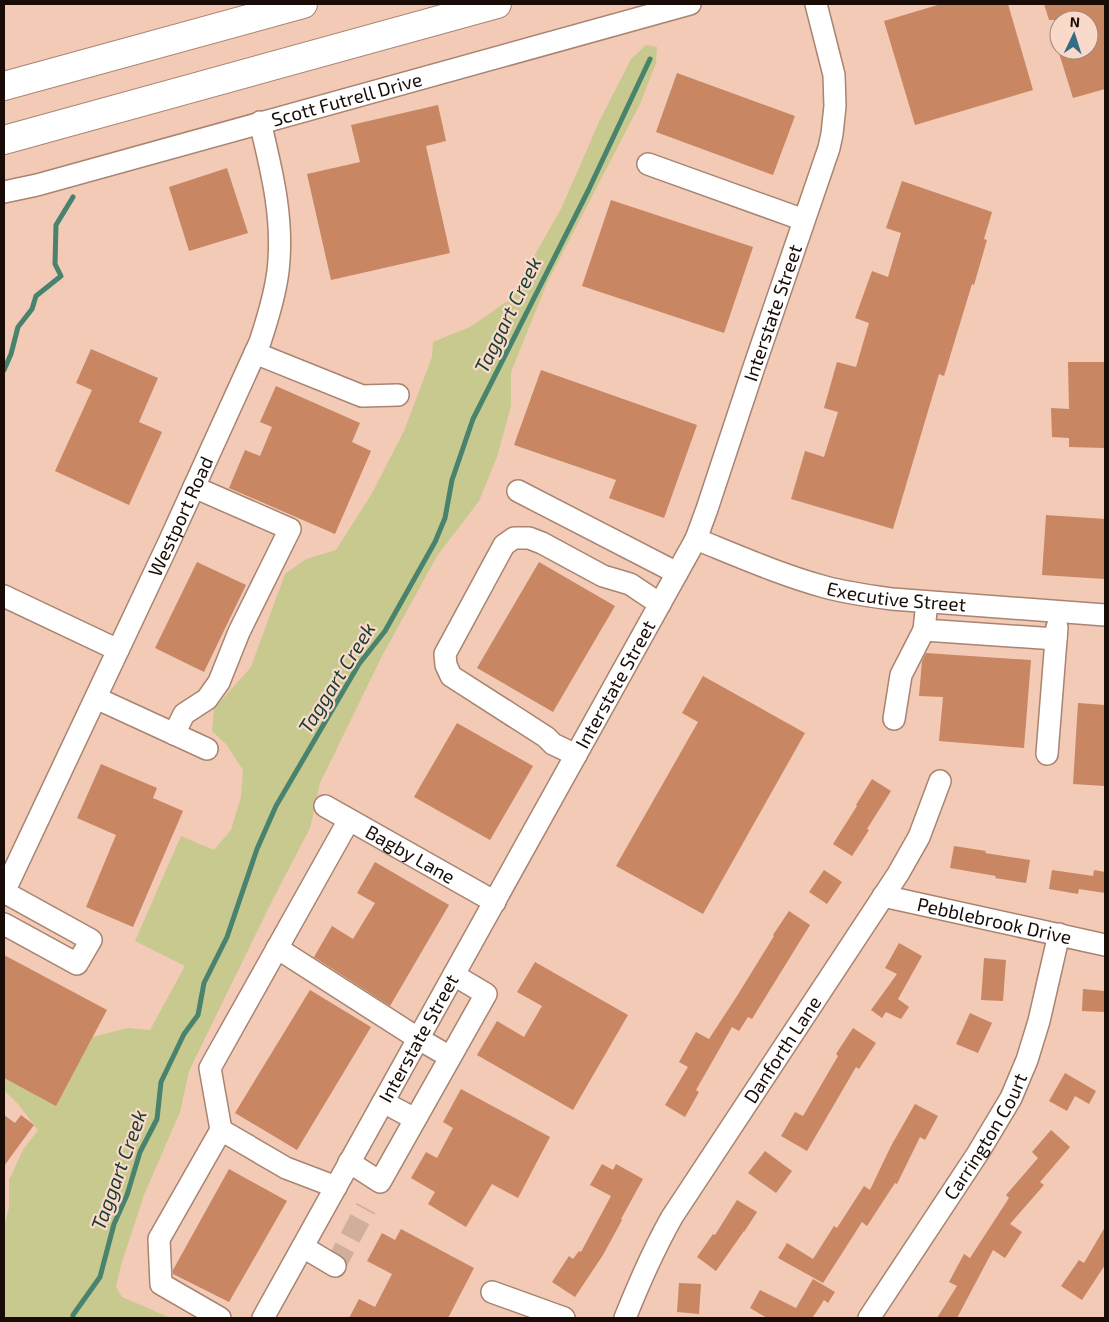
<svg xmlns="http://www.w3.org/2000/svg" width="1109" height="1322" viewBox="0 0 1109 1322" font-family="'Exo 2',sans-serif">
	<rect width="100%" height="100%" fill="#f2cab6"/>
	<polygon fill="#c7c98f" points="646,45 657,47 656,63 640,104 547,283 511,372 511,406 497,457 479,501 437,556 382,656 320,783 310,828 272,901 189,1071 180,1112 144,1195 121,1265 116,1287 122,1297 171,1318 4,1318 4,1229 9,1207 9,1180 23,1150 38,1130 18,1104 4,1090 5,1079 56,1105 93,1037 128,1028 150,1030 185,966 135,941 181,836 214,850 231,830 241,797 243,770 226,744 212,731 214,709 251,667 285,574 306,559 336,550 371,495 404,431 432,357 433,342 470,327 509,300 561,209 599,122 631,59"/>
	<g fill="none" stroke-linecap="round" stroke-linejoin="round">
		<g stroke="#49836d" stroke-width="5">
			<polyline points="4,370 11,354 18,327 32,309 36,296 61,276 55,264 56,225 73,197"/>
			<polyline points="73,1318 73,1315 100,1277 114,1224 127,1195 140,1152 157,1119 161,1082 184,1034 198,1015 204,983 227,937 257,849 276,806 359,664 385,631 435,542 445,518 452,480 473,419 588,191 650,59"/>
		</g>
	</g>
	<g fill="#c88662">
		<polygon points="941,4 1008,4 1033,90 915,125 884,21"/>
		<polygon points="1044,4 1105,4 1105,89 1073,98 1058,50 1089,50 1089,20 1049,20"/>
		<polygon points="677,73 795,116 773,175 656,132"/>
		<polygon points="438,105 446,141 426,146 450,253 331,280 307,174 360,162 351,125"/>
		<polygon points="227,168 248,233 189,251 169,187"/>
		<polygon points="902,181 992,212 984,239 987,240 974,285 972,284 944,376 939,374 893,529 791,499 805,451 824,457 838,412 824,408 837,362 856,367 869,323 855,318 872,271 888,277 901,233 886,228"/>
		<polygon points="611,200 753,247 724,333 582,286"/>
		<polygon points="91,349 158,378 139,422 162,432 129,505 55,471 92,390 76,383"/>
		<polygon points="1068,362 1105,362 1105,448 1069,447 1069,438 1052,437 1051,408 1069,409"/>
		<polygon points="541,370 697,425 664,518 609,498 616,480 514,445"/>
		<polygon points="276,386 360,423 352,442 371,451 335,534 229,488 245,450 260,456 272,427 260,422"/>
		<polygon points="1046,515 1105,519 1105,579 1042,575"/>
		<polygon points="197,562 246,585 204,672 155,648"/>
		<polygon points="539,562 615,606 553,712 477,668"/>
		<polygon points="926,653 1031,660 1024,748 939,741 943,697 919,696 922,661"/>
		<polygon points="703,676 805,733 703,914 616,866 698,722 682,713"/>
		<polygon points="1078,703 1105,705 1105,786 1073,784"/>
		<polygon points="457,723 533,766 490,840 414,797"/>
		<polygon points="101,764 157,788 153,798 183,811 133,927 86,907 116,835 77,818"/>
		<polygon points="872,779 891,791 867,829 869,830 852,856 833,844 857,806 856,805"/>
		<polygon points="954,846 986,851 985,853 1030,860 1026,883 995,878 996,876 950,868"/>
		<polygon points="375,862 449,905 390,1006 314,957 332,926 353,939 375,903 357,893"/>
		<polygon points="824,870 842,882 827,904 809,892"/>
		<polygon points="1052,870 1093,876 1094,870 1105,872 1105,893 1079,889 1078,894 1049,889"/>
		<polygon points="789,911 810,925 752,1019 748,1017 739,1031 732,1027 696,1090 699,1092 685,1117 665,1105 688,1067 679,1062 696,1032 709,1039 737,996 774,936 773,935"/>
		<polygon points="899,943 922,956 898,999 909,1007 901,1019 886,1012 882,1018 871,1010 897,974 885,968"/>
		<polygon points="4,955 107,1010 56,1106 4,1078"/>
		<polygon points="984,958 1006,960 1003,1001 981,1000"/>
		<polygon points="535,962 628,1015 573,1110 477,1055 497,1021 524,1037 542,1006 517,992"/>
		<polygon points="1083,989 1105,991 1105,1012 1082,1011"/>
		<polygon points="310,990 371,1027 297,1150 235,1113"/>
		<polygon points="970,1013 992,1023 978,1053 956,1044"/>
		<polygon points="853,1028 876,1043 859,1069 856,1067 807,1151 781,1136 795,1112 803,1116 838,1056 836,1054"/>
		<polygon points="1065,1073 1096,1091 1089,1104 1075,1096 1067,1111 1049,1101"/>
		<polygon points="461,1089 550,1137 518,1198 492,1184 466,1227 428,1204 435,1192 411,1178 426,1152 437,1158 453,1128 443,1122"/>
		<polygon points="915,1104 938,1116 925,1140 920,1137 897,1184 895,1183 867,1226 862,1222 823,1283 778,1258 787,1243 813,1259 834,1226 837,1228 864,1186 870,1190 891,1146"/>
		<polygon points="4,1115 15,1123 21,1115 34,1125 4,1166"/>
		<polygon points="1051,1130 1070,1147 1040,1182 1044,1185 1010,1224 1022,1232 1005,1258 993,1250 957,1318 937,1318 957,1286 949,1282 964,1254 970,1258 1009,1198 1006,1195 1038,1158 1032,1152"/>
		<polygon points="765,1151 792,1171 776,1193 748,1173"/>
		<polygon points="602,1164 613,1170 616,1164 643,1179 621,1219 622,1220 603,1255 575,1297 552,1282 569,1256 573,1259 579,1251 581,1252 611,1196 590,1185"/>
		<polygon points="229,1169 287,1201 229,1302 173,1274 173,1270"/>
		<polygon points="737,1200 757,1212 744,1232 744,1231 716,1271 697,1257 713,1234 715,1235"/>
		<polygon points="1105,1227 1105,1265 1082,1300 1061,1286 1079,1260 1084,1263"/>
		<polygon points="401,1229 474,1268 448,1318 349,1318 359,1299 375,1307 392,1274 367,1261 382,1233 395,1240"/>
		<polygon points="813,1279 835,1292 828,1303 824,1300 813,1317 816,1318 767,1318 750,1308 760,1290 796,1308"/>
		<polygon points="679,1283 701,1284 699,1314 677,1312"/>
	</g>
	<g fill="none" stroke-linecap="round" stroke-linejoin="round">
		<polyline stroke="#d1ae9c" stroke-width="21" stroke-dasharray="21 11" stroke-linecap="butt" points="335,1266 366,1208"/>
		<g stroke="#a88471" stroke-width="24">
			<g id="minor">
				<polyline points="648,164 804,220"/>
				<path id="s1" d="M4,192L37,185L690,4"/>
				<polyline points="255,353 362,396 398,395"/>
				<polyline points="518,491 677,573"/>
				<path id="s2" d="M696,539C738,556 781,575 825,587C847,593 870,596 892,599L1105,615"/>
				<polyline points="4,596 118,650"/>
				<polyline points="927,602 924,630 1056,639"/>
				<polyline points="96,698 207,749"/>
				<polyline points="894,719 901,675 924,630"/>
				<polyline points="174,734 184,714 207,699 219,682 239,632 290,529 194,487"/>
				<polyline points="1047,754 1057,627"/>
				<polyline points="576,755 553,744 546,737 451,676 446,665 445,654 504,545 514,538 529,538 542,543 603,576 630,584 660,604"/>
				<path id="s3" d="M325,806L495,902"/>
				<path id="s4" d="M4,892L169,542L260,342C268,318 275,295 278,271C284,219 272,172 260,122"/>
				<path id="s5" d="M883,896L1105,945"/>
				<polyline points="4,924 77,964 91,940 4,892"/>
				<polyline points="277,948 419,1039 450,1057"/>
				<polyline points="383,1102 415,1119"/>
				<polyline points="221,1130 286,1168 336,1187"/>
				<polyline points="349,1162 380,1182 486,994 454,975"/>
				<polyline points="303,1247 335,1266"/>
				<polyline points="492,1292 564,1318"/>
				<polyline points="220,1318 161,1284 159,1239 221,1130 210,1068 349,820"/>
				<path id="s6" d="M263,1318L696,539L707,509L753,370L829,148L832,134L835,106L834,75L816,4"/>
				<path id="s7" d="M625,1318C639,1283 654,1249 672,1217L898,874L919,837L940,781"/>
				<path id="s8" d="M869,1318L978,1153L1011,1098L1027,1060L1039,1021L1059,934"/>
			</g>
		</g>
		<g stroke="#a88471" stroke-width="30">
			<g id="highway">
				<polyline points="4,86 303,4"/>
				<polyline points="4,140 497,4"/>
			</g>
		</g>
		<use href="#minor" stroke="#fff" stroke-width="21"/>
		<use href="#highway" stroke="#fff" stroke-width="28"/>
	</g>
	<g text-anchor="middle" stroke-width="4.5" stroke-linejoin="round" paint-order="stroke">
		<g font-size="19" fill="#190c06" stroke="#f9d9c9">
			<text dy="7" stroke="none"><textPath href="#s1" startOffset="355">Scott Futrell Drive</textPath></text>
			<text dy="7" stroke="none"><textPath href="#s6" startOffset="1130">Interstate Street</textPath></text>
			<text dy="7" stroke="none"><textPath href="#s4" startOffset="415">Westport Road</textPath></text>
			<text dy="7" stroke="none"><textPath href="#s2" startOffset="210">Executive Street</textPath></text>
			<text dy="7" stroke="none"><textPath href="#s6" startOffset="725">Interstate Street</textPath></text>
			<text dy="7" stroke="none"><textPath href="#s3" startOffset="98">Bagby Lane</textPath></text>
			<text dy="7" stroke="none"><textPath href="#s5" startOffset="114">Pebblebrook Drive</textPath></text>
			<text dy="7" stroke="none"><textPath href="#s6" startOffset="320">Interstate Street</textPath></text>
			<text dy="7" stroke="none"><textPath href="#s7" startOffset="312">Danforth Lane</textPath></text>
			<text dy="7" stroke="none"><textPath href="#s8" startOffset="216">Carrington Court</textPath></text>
		</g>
		<g font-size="20" font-style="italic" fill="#163d31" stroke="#f9d9c9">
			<text transform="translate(508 315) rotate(-64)" y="7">Taggart Creek</text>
			<text transform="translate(337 678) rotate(-58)" y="7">Taggart Creek</text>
			<text transform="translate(119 1170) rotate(-70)" y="7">Taggart Creek</text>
		</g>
	</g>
	<rect width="1109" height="1322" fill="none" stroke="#190c06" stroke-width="10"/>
	<g transform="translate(1074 35) rotate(4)"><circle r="24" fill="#f9d9c9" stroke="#9f877b"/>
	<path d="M0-4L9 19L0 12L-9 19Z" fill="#336c86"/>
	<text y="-8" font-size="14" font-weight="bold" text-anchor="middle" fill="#190c06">N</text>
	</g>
</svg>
